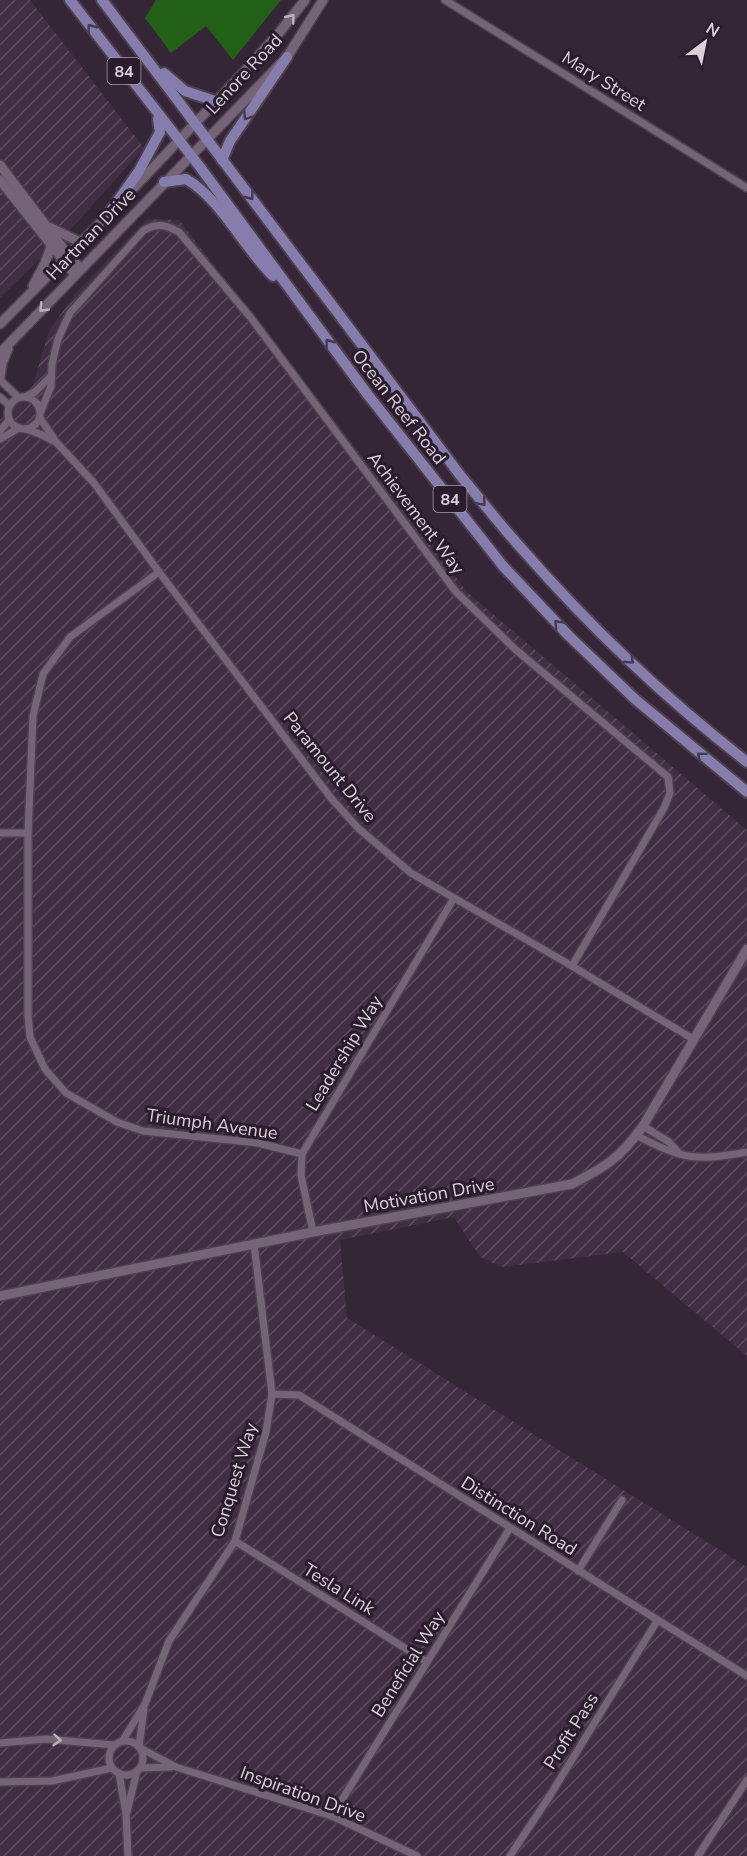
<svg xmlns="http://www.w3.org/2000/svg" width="747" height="1856" viewBox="0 0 747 1856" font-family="'Nunito Sans',sans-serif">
	<defs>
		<pattern id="industrial-furrows" width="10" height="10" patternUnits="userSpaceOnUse" patternTransform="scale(1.5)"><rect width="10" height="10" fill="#422e44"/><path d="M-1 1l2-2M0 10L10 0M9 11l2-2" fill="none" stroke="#5d4b5e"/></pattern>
	</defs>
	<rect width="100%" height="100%" fill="#352637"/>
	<g fill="url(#industrial-furrows)">
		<polygon points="0,0 30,0 144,148 79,220 0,298"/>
		<polygon points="147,219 179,220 467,592 747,830 747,1356 623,1252 501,1267 480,1257 454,1217 340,1240 347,1318 747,1567 747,1856 0,1856 0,420 33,385 49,331 75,294"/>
	</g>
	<polygon fill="#236017" points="156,0 281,0 233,60 206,26 171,53 145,18"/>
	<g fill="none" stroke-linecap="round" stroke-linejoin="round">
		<g stroke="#4d414f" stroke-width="10">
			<g id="street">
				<polyline points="445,0 747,188"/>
				<polyline points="0,380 18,397"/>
				<polyline points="27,396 35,392 51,376"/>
				<circle cx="24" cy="413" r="16"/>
				<polyline points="0,397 9,405"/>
				<path d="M41,411L51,386L52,364L58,339L70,313L143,231C156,222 166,225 179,232L251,318L456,592L516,650L668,777L670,793L664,808L572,966"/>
				<polyline points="40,418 56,442 94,483 159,572 331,798 358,828 411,873 572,966 693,1039"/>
				<polyline points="26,429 40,434 54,441"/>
				<polyline points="0,431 9,420"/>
				<polyline points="0,439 19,428"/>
				<polyline points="159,572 70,637 43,674 33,716 28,833 28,1015 30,1037 45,1069 66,1093 117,1122 143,1131 258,1143 302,1154"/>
				<polyline points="0,833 28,833"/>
				<polyline points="643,1126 669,1142 680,1154"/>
				<path d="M636,1135C682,1160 697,1161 747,1152"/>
				<polyline points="313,1232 301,1175 302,1154 454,898"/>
				<polyline points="272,1394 299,1395 747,1676"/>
				<polyline points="235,1541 427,1662"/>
				<polyline points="578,1571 622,1500"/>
				<polyline points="123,1740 145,1704 169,1641 235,1541 266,1432 272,1394 254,1244"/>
				<circle cx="126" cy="1758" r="17"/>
				<polyline points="0,1743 46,1739 114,1745"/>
				<polyline points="139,1746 144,1709"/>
				<polyline points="142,1749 176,1767 332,1816 417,1856"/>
				<polyline points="140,1768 171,1767"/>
				<polyline points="119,1773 126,1814 128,1856"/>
				<polyline points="0,1782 52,1781 112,1768"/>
				<polyline points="127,1812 137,1771"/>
				<polyline points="332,1816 510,1528"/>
				<polyline points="510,1856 549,1797 657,1621"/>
				<polyline points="698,1856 747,1780"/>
			</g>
		</g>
		<g stroke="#4d414f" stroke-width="12">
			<g id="secondary">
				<polyline points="0,165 69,256 81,269"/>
				<polyline points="0,180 75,275"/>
				<polyline points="127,195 244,72 279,33 305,0"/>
				<polyline points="49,227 82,243"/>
				<polyline points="33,286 45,263 51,247"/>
				<polyline points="0,324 109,214"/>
				<polyline points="0,353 287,57 323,0"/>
				<polyline points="0,377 2,363 8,349"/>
				<path d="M0,1296L313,1232L572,1184C607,1166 620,1158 643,1126L747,949"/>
			</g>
		</g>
		<g stroke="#4d414f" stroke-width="14">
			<g id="primary">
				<polyline points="70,0 200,167 368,395 503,566 569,636 636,700 747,792"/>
				<path d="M102,0L460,475C481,500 500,525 522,549C590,627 666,699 747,762"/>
				<polyline points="164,73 185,91 215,101"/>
				<polyline points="222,160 230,141 287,57"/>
				<path d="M164,182L186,179C221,199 243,247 273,276"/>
				<polyline points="105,219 139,171 160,132 158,119"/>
			</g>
		</g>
		<use href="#street" stroke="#756477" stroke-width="7"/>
		<use href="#secondary" stroke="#756477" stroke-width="9"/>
		<use href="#primary" stroke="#867dac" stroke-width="10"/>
	</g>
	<defs><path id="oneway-chevron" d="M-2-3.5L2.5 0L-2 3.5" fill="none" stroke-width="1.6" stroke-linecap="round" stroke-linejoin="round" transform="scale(1.5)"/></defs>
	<g stroke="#bbb0bc">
		<use href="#oneway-chevron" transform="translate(291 18) rotate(-51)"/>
		<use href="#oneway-chevron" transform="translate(43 308) rotate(134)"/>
		<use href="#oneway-chevron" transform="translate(57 1740) rotate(4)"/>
	</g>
	<g stroke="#463953">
		<use href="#oneway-chevron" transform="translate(91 28) rotate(-127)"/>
		<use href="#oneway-chevron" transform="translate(247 116) rotate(124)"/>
		<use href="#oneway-chevron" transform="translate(250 196) rotate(53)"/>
		<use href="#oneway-chevron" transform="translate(329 343) rotate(-127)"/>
		<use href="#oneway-chevron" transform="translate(482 502) rotate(50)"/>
		<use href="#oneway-chevron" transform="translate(558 624) rotate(-133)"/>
		<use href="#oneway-chevron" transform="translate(630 660) rotate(44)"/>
		<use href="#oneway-chevron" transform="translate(701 756) rotate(-140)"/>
	</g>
	<g text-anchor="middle" stroke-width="6" stroke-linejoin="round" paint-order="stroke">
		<g fill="#2b1c2d" stroke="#a59aa6" stroke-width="1.5">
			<rect x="107.5" y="58" width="33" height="26" rx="4.5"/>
			<rect x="433.5" y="486" width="33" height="26" rx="4.5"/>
		</g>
		<g font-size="16" font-weight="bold" fill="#d9d0da">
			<text x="124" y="77">84</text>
			<text x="450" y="505">84</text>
		</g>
		<g font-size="18" fill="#d9d0da" stroke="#2b1c2d">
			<text transform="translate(244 74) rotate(-47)" y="6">Lenore Road</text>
			<text transform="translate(604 81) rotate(32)" y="6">Mary Street</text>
			<text transform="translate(91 234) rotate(-46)" y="6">Hartman Drive</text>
			<text transform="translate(399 407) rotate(52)" y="6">Ocean Reef Road</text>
			<text transform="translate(416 513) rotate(53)" y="6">Achievement Way</text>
			<text transform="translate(330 767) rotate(51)" y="6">Paramount Drive</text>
			<text transform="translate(344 1053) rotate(-59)" y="6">Leadership Way</text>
			<text transform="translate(212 1124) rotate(8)" y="6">Triumph Avenue</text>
			<text transform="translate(429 1195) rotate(-10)" y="6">Motivation Drive</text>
			<text transform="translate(234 1480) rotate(-73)" y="6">Conquest Way</text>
			<text transform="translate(519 1516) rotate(32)" y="6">Distinction Road</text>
			<text transform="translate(339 1589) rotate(32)" y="6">Tesla Link</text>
			<text transform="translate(408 1664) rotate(-58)" y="6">Beneficial Way</text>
			<text transform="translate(571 1731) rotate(-58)" y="6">Profit Pass</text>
			<text transform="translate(303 1794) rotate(20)" y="6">Inspiration Drive</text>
		</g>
	</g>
	<g transform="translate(705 42) rotate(32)" stroke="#2b1c2d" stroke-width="4.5" paint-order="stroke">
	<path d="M0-4.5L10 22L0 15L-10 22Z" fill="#d9d0da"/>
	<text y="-9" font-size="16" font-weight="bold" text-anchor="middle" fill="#d9d0da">N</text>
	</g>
</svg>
